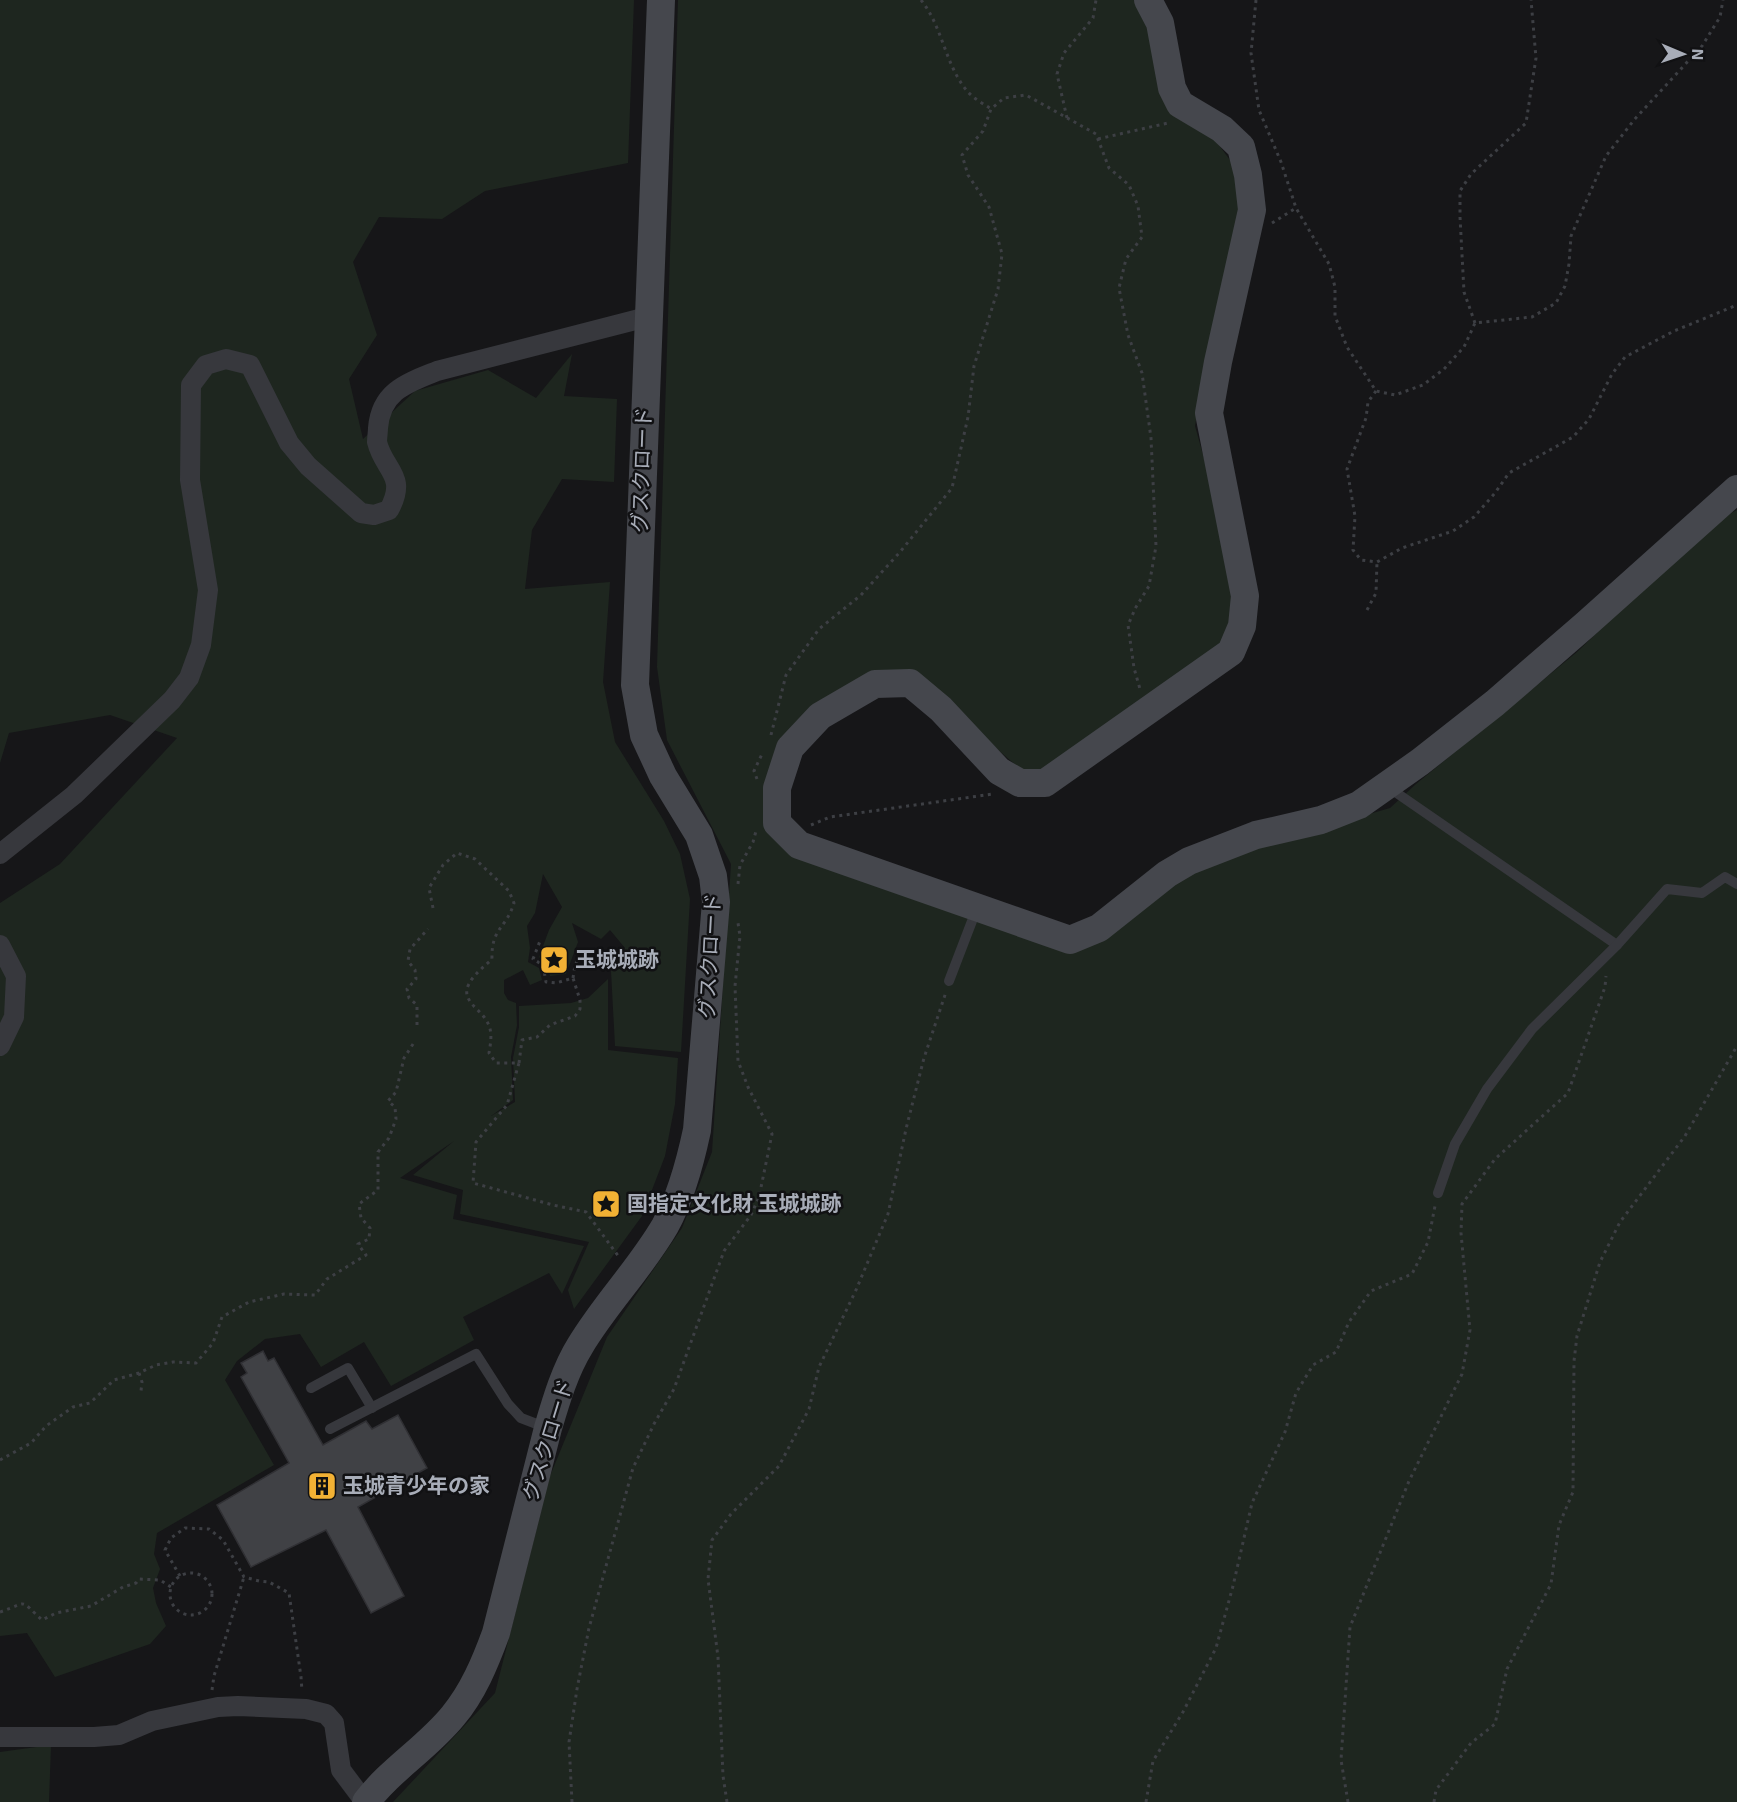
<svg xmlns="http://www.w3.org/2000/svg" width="1737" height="1802" viewBox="0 0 1737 1802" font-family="'Exo 2','Noto Sans JP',sans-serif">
	<rect width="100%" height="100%" fill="#161618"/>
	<g fill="#1e261f">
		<polygon points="0,0 634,0 628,163 485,191 442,219 379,217 353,262 377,335 349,379 363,439 415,391 488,370 536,398 572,354 564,396 617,399 614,482 562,479 532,530 525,589 610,582 603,682 615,742 664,821 680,854 690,899 681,1052 615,1046 611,971 625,948 610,930 601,939 572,923 578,942 566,974 550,976 547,966 539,957 549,930 562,907 543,874 535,913 527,926 530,948 528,962 539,968 542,980 530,985 523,970 504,980 504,993 508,1000 516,1003 517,1025 511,1057 513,1100 491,1116 515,1102 513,1058 519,1027 519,1006 571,1003 588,998 608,979 608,1050 678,1058 675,1104 665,1156 642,1216 574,1309 568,1290 589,1242 460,1214 463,1190 413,1175 454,1141 400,1178 457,1195 453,1219 584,1246 562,1294 549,1273 463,1317 474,1340 391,1386 364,1342 321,1367 300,1334 265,1339 237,1361 225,1380 274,1465 157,1533 154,1554 160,1569 153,1588 156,1603 166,1626 150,1644 55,1677 27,1633 0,1636 0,903 60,864 177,738 110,715 9,733 0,763"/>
		<polygon points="678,0 1140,0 1167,107 1213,137 1238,171 1240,221 1209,345 1195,426 1231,555 1235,626 1211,656 1056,770 1025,773 969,725 927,682 810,709 773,830 1062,950 1205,862 1390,808 1416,784 1577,652 1708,525 1737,510 1737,1802 393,1802 495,1693 550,1476 607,1337 682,1228 712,1152 731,864 667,740 657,667"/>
		<polygon points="51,1745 49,1802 0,1802 0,1752"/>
	</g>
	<polygon fill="#404145" stroke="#303034" stroke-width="1.5" points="263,1351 268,1361 274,1358 323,1445 366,1421 372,1429 398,1415 427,1468 358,1507 404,1596 371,1613 326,1530 251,1567 217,1505 289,1463 241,1377 247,1373 241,1363"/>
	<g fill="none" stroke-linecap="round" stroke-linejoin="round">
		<g stroke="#3d3f44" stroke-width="3" stroke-dasharray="3 4.5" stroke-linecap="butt">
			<path d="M921,0C943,27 945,66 968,92C974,99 984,104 991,109"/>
			<polyline points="1256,0 1251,53 1259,110 1281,162 1296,208 1329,264 1335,287 1335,316 1347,347 1376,391 1395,395 1423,385 1444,369 1464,347 1475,323 1532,317 1556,303 1565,286 1569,264 1571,236 1606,156 1634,120 1702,46 1720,17 1723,0"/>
			<polyline points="1067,118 1057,74 1064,53 1093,18 1096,0"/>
			<polyline points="1098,139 1168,123"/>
			<polyline points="1272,223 1296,208"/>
			<polyline points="1475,323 1464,292 1460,217 1460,191 1471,174 1526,123 1536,58 1531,0"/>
			<polyline points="1376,391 1368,402 1366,418 1347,469 1355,516 1353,550 1361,560 1377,562 1402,548 1453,531 1474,517 1495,493 1509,473 1573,437 1589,419 1612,374 1625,357 1674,331 1737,305"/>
			<polyline points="1367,610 1376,593 1377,562"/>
			<polyline points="771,735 786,675 819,629 861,595 900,552 952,488 968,417 974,366 998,289 1002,254 989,207 968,175 962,155 983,131 991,109 1004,98 1026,95 1096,134 1109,168 1129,185 1138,206 1142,237 1126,259 1119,288 1128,335 1142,373 1151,438 1156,546 1149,586 1136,607 1128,625 1134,668 1140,689"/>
			<polyline points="757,779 754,771 763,752"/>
			<polyline points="811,825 830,817 993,794"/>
			<polyline points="738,884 740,865 753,842 756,831"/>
			<path d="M433,908L429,888L443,865L457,853L475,859L509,891L514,903C506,929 491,928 492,959C485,966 473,975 469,984C460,1000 480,1009 486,1020C493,1030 491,1041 489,1053L496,1063H519L507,1105L476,1142L473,1183L553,1205L586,1212L619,1257"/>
			<polyline points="573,978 575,965 583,951"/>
			<polyline points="417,1025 417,1005 409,998 407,989 416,979 415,970 408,961 410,949 428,929"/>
			<polyline points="519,1063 522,1040 537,1037 550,1025 575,1016 580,1009 580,1000 573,978 556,983 546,982 543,965 533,959 540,941"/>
			<polyline points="139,1373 142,1382 141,1391"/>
			<polyline points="0,1460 31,1443 46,1426 73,1407 90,1403 114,1380 139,1373 156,1365 173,1362 196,1363 213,1343 222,1317 249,1302 284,1294 315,1295 327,1279 366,1255 358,1244 369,1239 370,1228 361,1218 359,1204 378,1190 378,1152 389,1138 396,1119 395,1107 388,1101 396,1092 404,1058 415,1041"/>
			<circle cx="191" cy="1594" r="21"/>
			<polyline points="180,1576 165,1550 171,1538 185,1528 209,1529 223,1540 244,1577 259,1581 269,1582 289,1593 301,1677 302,1691"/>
			<path d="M0,1612C30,1602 18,1598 42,1620L56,1613L91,1606L123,1587L136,1583L139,1579L160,1580L171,1587"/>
			<polyline points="212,1690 214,1676 244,1577"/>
			<polyline points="572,1802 569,1742 577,1689 589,1628 633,1468 654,1424 674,1389 724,1251 751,1215 759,1197 772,1134 748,1087 738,1061 735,986 740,936 738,923"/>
			<polyline points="727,1802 723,1776 718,1657 708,1579 712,1540 731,1514 779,1466 809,1409 819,1367 856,1290 888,1214 906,1129 924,1058 946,992"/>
			<polyline points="1146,1802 1153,1761 1183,1712 1216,1648 1233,1586 1252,1503 1285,1432 1296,1393 1313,1365 1336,1352 1349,1322 1371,1291 1412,1274 1428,1242 1435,1206"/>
			<polyline points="1348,1802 1341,1760 1350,1627 1409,1481 1462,1374 1470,1330 1461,1233 1462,1204 1495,1159 1568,1093 1605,987 1606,976"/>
			<polyline points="1434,1802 1436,1790 1471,1743 1495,1724 1507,1669 1551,1584 1559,1525 1573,1492 1574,1361 1577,1336 1600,1262 1620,1222 1685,1136 1737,1046"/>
		</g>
		<g stroke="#37383d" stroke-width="10">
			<polyline points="1388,787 1617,945"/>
			<polyline points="949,981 977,908"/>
			<polyline points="1438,1193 1455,1144 1487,1089 1532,1029 1617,945 1667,889 1702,893 1725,877 1737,884"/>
			<polyline points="311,1388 348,1368 372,1408"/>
			<polyline points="330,1429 476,1354 508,1404 521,1418 547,1428"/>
		</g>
		<g stroke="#37383d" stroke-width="20">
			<path d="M0,854L74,795L172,700L189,678L201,645L208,590L190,480L191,385L206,365L226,359L250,365L289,443L308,466L361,513L374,515L389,510C408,475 384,471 377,442C377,438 378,432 378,428C381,391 407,383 437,371L647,317"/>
			<polyline points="0,945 16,976 14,1017 0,1046"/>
			<polyline points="0,1737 94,1737 119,1735 152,1721 218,1707 238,1706 306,1709 326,1714 334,1723 341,1770 365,1802"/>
		</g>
		<g stroke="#45474d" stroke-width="28">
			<polyline points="1148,0 1160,23 1172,88 1180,104 1222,129 1241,147 1248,175 1252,210 1218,362 1209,413 1245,596 1242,626 1231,652 1045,783 1020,783 999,771 941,709 910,683 875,684 820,716 790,748 777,788 777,823 799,845 1070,940 1099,928 1167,874 1189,861 1256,835 1321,820 1359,805 1420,762 1495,703 1585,625 1737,489"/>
			<path d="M366,1802C391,1769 427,1748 453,1716C473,1692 485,1663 496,1633L548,1428C556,1401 565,1370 580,1346C605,1304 640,1269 665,1226C681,1197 690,1163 697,1130L716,902L713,876L699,835L663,776L644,735L635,685L661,0"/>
		</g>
	</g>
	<defs>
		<g id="sight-square" transform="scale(1.5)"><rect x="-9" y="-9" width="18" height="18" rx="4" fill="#f2b134" stroke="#111113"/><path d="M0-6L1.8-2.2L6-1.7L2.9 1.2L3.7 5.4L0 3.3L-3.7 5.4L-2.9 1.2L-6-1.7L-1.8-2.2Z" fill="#111"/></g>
		<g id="building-square" transform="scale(1.5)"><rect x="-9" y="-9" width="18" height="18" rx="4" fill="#f2b134" stroke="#111113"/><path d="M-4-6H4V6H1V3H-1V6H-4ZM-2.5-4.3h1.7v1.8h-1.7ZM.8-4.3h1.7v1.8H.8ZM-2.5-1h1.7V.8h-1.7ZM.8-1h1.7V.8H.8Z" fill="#111"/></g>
	</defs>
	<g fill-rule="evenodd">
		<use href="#sight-square" x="554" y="960"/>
		<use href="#sight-square" x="606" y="1204"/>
		<use href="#building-square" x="322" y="1486"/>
	</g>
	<g text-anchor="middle" stroke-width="5" stroke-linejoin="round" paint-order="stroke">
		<g font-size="21" fill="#a8adb8" stroke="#111113">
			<text transform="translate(642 470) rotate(-88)" y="7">グスクロード</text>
			<text transform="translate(710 956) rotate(-87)" y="7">グスクロード</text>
			<text transform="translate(548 1440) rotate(-73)" y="7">グスクロード</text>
		</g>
		<g font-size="21" font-weight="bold" fill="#a8adb8" stroke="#111113" text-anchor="start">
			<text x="575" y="967">玉城城跡</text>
			<text x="627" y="1211">国指定文化財 玉城城跡</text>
			<text x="343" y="1493">玉城青少年の家</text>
		</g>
	</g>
	<g transform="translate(1683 54) rotate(92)" stroke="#111113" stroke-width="4.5" paint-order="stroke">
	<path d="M0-4.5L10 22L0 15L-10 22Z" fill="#a8adb8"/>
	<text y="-9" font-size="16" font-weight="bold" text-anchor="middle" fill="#a8adb8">N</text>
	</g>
</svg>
